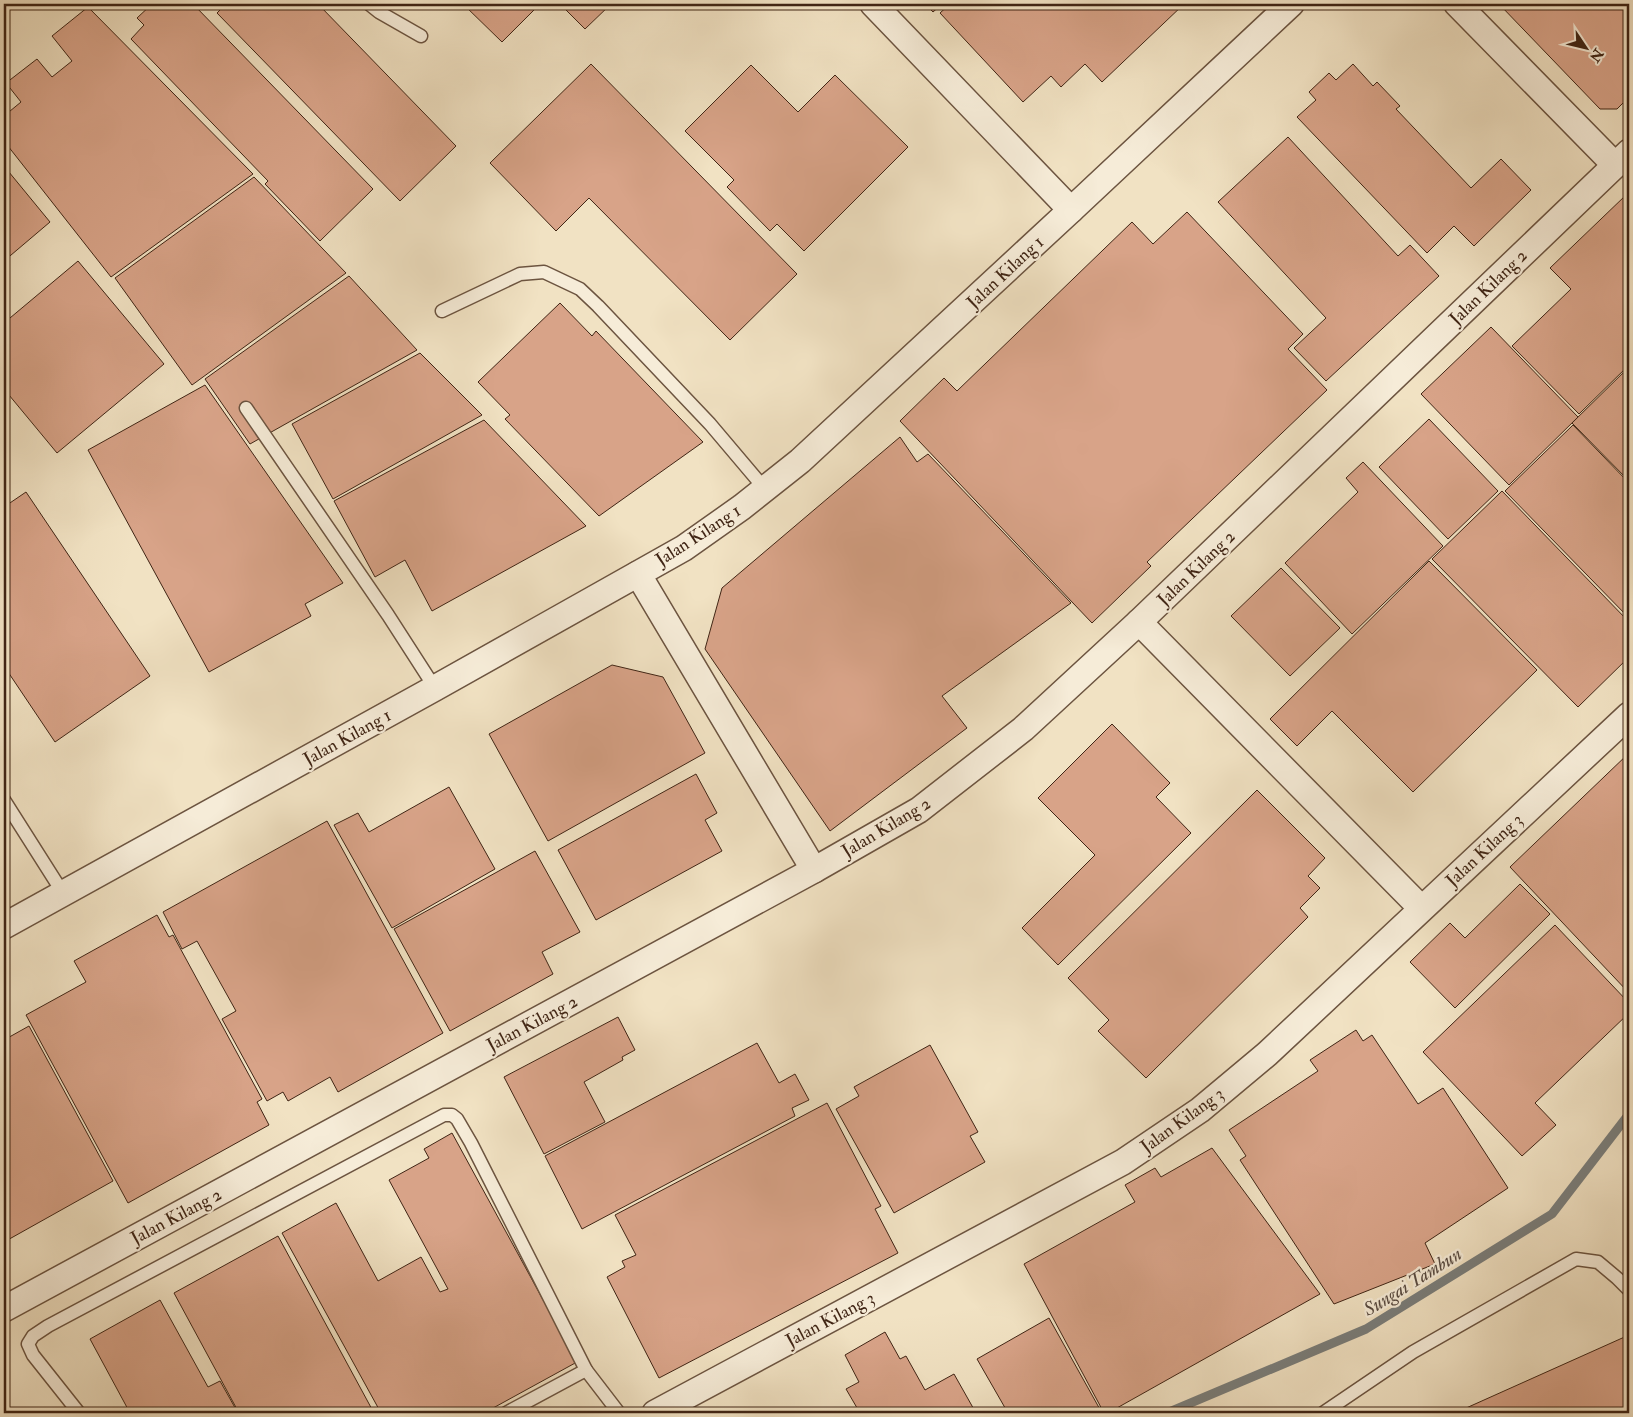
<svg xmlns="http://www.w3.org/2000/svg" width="1633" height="1417" viewBox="0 0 1633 1417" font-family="'IM FELL Double Pica',serif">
	<rect width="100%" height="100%" fill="#f1e2c3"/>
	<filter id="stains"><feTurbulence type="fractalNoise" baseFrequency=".004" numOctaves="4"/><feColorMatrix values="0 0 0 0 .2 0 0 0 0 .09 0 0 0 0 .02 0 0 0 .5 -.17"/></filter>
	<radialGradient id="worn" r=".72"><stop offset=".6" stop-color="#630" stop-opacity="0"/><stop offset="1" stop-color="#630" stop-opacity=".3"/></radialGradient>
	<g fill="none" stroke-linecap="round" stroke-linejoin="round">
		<polyline stroke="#7a7e7b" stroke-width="9" points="1167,1413 1366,1329 1552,1214 1629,1114"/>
	</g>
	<g fill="#d8a388" stroke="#402515">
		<polygon points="152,4 193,4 373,189 320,241 265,184 268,181 131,39 144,25 137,18"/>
		<polygon points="226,4 318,4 456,146 400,201 217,13"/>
		<polygon points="463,4 540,4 502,42"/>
		<polygon points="560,4 611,4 585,29"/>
		<polygon points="925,4 942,4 933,12"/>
		<polygon points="950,4 1184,4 1102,82 1085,64 1061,87 1051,76 1023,102 940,13"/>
		<polygon points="1499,4 1629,4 1629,97 1617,109 1600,109"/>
		<polygon points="88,7 253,174 111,277 4,141 4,116 21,102 6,83 37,59 52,77 72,61 52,36"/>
		<polygon points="591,64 797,274 730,340 589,198 556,231 490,163"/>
		<polygon points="1353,64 1373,86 1377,82 1400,106 1396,109 1471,188 1501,159 1531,190 1474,246 1454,226 1427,253 1297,117 1316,100 1309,92 1329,73 1336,80"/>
		<polygon points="751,65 798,112 835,75 908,147 804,251 777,224 770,231 727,187 734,180 685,131"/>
		<polygon points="1288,137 1398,256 1410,245 1439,276 1326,381 1294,348 1326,318 1218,202"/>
		<polygon points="4,166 50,222 4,261"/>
		<polygon points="254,177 346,273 192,385 115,278"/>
		<polygon points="1626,195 1629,199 1629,365 1579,414 1512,346 1571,289 1550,268"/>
		<polygon points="1187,212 1303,334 1288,349 1327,390 1147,562 1151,566 1092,623 900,421 944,378 957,391 1132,222 1153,244"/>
		<polygon points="78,261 164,364 57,453 4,389 4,323"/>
		<polygon points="349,276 417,350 250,444 205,379"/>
		<polygon points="560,303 592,336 596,331 703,442 599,516 505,419 510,415 478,382"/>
		<polygon points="1491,327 1578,417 1509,485 1421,394"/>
		<polygon points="420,353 482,415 333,499 292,424"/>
		<polygon points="1629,367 1629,481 1572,423"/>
		<polygon points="205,385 343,583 305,604 311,616 209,672 88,450"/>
		<polygon points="1429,419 1498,491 1448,539 1379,467"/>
		<polygon points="484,420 586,526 432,611 405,560 375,577 334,501"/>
		<polygon points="1573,425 1629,483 1629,618 1505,491"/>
		<polygon points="900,437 917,462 928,454 1071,603 942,696 967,728 830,831 705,649 722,588"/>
		<polygon points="1363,462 1443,546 1352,634 1285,563 1358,492 1346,478"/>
		<polygon points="1502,491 1629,622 1629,657 1578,707 1432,559"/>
		<polygon points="26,492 150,676 55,742 4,666 4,507"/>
		<polygon points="1429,561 1537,670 1413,792 1332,711 1297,746 1270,719"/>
		<polygon points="1281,568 1340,628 1290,676 1231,616"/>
		<polygon points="612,665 663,677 705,753 548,841 489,734"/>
		<polygon points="1112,724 1170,783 1156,797 1191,833 1058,965 1022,928 1095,855 1038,798"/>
		<polygon points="1629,753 1629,993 1510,867"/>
		<polygon points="696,774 717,813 705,820 722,851 596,920 558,850"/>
		<polygon points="449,787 495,869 392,928 334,825 358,813 369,832"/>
		<polygon points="1257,790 1325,858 1308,876 1320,888 1300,908 1308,917 1146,1078 1098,1031 1109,1020 1068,978"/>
		<polygon points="327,821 443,1033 338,1092 330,1077 288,1101 283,1092 267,1101 222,1019 236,1011 197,941 182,949 163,912"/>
		<polygon points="535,851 580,932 542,952 553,974 450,1031 394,929"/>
		<polygon points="1520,884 1550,914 1455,1008 1410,962 1450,923 1465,938"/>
		<polygon points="157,915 169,937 173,935 262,1099 257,1102 269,1125 128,1203 26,1015 86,982 74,961"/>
		<polygon points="1555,925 1629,1003 1629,1013 1535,1103 1556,1125 1522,1156 1423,1052"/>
		<polygon points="618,1017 635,1050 622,1057 623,1060 584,1082 605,1122 544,1154 504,1077"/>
		<polygon points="29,1026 113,1181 4,1242 4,1040"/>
		<polygon points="1356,1030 1363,1041 1372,1035 1418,1104 1443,1088 1508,1188 1425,1243 1435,1264 1334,1304 1240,1160 1246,1156 1229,1130 1318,1071 1310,1060"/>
		<polygon points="757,1043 779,1083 795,1074 809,1100 792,1108 795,1116 582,1229 545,1156"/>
		<polygon points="930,1045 978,1132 970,1136 985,1162 894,1213 836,1109 859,1096 854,1087"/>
		<polygon points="827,1103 881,1206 875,1209 898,1253 659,1378 607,1277 625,1267 622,1261 636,1255 615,1215"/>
		<polygon points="452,1133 577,1362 484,1413 381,1413 282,1233 336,1203 378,1281 421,1257 440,1292 448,1289 389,1180 429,1158 424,1149"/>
		<polygon points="1212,1148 1320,1294 1108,1413 1104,1413 1024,1264 1135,1202 1125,1185 1155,1168 1161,1177"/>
		<polygon points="278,1236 374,1413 239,1413 174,1293"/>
		<polygon points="160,1300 208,1387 220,1381 238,1413 130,1413 90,1339"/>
		<polygon points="1049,1318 1102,1413 1008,1413 977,1359"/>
		<polygon points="885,1332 900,1359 906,1356 925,1390 954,1374 976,1413 860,1413 846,1389 859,1382 845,1355"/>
		<polygon points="1629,1335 1629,1413 1455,1413"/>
	</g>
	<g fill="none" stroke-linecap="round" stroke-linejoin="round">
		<g stroke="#6c5440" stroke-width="15">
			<g id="lane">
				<polyline points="369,4 379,12 421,36"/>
				<polyline points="442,311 520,274 544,272 580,289 598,306 710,424 765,489"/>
				<polyline points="246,408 388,615 435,688"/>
				<polyline points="4,800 63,893"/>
				<polyline points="79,1413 33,1355 28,1344 33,1336 48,1326 444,1115 452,1115 457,1119 471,1143 586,1370"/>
				<polyline points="506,1413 586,1370 619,1413"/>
				<polyline points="1323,1413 1413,1352 1576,1259 1598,1262 1617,1278 1629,1290"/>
			</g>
		</g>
		<g stroke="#6c5440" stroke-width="28">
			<g id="street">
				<polyline points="873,4 1071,210"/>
				<polyline points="1457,4 1615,165"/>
				<polyline points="638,574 814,870"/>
				<polyline points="1139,622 1421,908"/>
				<polyline points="4,926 435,688 684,548 742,507 800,461 1071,210 1291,4"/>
				<polyline points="4,1309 814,870 919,810 1023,729 1139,622 1629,152"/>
				<polyline points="655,1413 1123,1162 1200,1110 1267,1054 1629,715"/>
			</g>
		</g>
		<use href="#lane" stroke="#f6ecd8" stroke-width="12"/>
		<use href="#street" stroke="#f6ecd8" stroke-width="25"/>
	</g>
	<g text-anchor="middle" stroke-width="4.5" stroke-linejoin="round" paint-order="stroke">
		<g font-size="18" fill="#402515" stroke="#f6ecd8">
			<text transform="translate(1005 272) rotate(-43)" y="6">Jalan Kilang 1</text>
			<text transform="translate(1488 287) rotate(-44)" y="6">Jalan Kilang 2</text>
			<text transform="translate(698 535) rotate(-33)" y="6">Jalan Kilang 1</text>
			<text transform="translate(1196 568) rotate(-44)" y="6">Jalan Kilang 2</text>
			<text transform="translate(347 737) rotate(-29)" y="6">Jalan Kilang 1</text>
			<text transform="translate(886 827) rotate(-31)" y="6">Jalan Kilang 2</text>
			<text transform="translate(1484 850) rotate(-43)" y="6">Jalan Kilang 3</text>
			<text transform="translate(532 1023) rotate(-28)" y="6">Jalan Kilang 2</text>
			<text transform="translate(1182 1120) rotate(-36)" y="6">Jalan Kilang 3</text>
			<text transform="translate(176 1216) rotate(-28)" y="6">Jalan Kilang 2</text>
			<text transform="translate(830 1319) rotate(-28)" y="6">Jalan Kilang 3</text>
		</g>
		<g font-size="19" font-style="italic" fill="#584a40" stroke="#f6ecd8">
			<text transform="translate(1412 1281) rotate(-32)" y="7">Sungai Tambun</text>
		</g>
	</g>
	<rect width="1633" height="1417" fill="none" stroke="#f1e2c3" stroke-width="20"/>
	<rect x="5" y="5" width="1623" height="1407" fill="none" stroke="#402515" stroke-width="2.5"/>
	<rect x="10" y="10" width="1613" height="1397" fill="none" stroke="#402515"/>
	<g transform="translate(1586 48) rotate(125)" stroke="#f6ecd8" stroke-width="4" paint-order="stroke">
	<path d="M0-4L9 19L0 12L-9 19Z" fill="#402515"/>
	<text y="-8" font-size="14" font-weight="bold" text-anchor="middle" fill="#402515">N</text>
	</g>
	<rect width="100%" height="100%" filter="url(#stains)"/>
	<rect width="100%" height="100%" fill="url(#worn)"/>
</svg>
